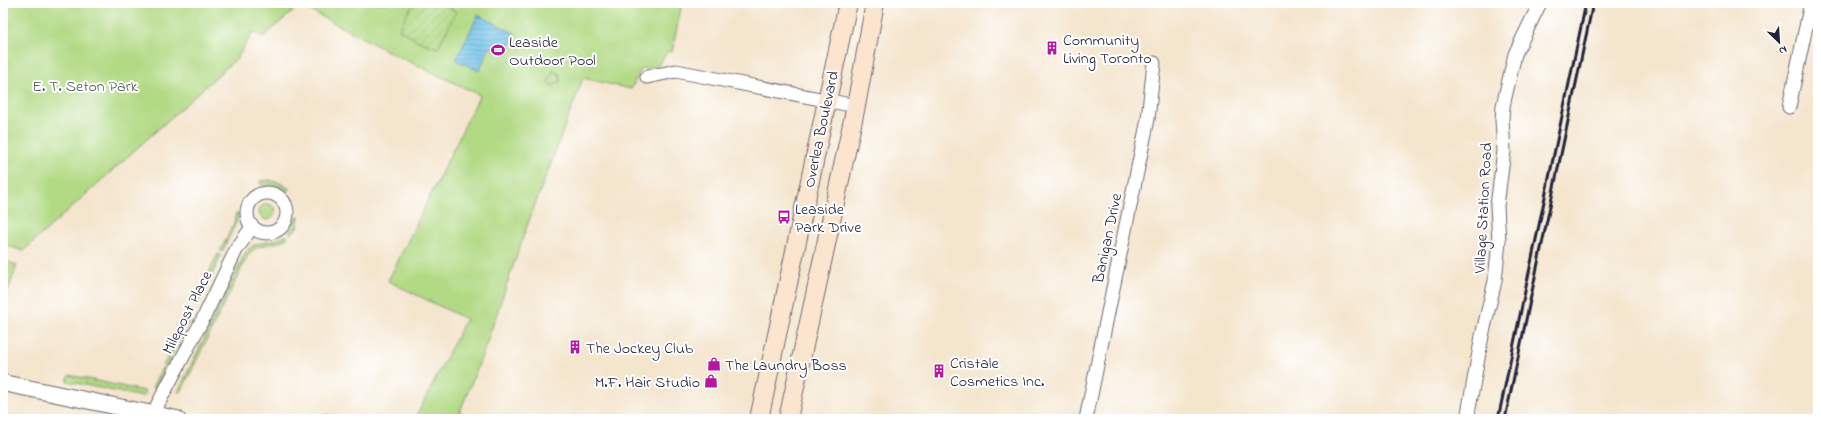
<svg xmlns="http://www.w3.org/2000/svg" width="1821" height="422" viewBox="0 0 1821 422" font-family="'Indie Flower',sans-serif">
	<defs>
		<pattern id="grass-dots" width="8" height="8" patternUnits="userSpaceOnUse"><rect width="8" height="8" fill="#b2da85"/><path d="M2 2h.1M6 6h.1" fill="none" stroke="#99bb74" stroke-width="1.8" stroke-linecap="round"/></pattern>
		<pattern id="garden-furrows" width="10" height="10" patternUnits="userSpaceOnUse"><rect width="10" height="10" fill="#b2da85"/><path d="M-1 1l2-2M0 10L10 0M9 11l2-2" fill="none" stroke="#99bb74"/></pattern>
		<pattern id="water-rules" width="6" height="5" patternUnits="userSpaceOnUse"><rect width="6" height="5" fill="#6dc1e9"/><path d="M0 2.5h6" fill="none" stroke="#599cbe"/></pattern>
	</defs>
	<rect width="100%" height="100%" fill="#fff"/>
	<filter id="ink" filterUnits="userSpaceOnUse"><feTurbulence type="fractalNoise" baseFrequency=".025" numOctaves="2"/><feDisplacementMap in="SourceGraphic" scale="8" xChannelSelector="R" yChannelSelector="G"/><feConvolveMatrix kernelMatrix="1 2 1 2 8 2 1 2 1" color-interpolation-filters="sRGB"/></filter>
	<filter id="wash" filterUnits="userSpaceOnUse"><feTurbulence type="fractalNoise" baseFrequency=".012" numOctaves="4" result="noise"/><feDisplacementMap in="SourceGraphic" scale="16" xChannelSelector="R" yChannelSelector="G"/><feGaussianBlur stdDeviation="0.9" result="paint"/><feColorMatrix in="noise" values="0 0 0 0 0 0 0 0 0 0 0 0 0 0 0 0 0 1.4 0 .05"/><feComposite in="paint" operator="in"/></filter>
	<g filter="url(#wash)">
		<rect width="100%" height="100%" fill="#f4e5cd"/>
		<g fill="url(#grass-dots)" stroke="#6a7e60">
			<polygon points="270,180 280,183 290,189 286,191 275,185 261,185 260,181"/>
			<circle cx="267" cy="212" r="8"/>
			<polygon points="236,213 239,214 238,219 222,252 220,251 234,223"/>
			<polygon points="299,217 297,227 291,234 289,232 296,218"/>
			<path d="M286,235L288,237C273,248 260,240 248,255L181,392H178L245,253C256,238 272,245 286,235Z"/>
			<polygon points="218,254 221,256 198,303 195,301"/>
			<polygon points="189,313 192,315 166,367 163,366"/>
			<polygon points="162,368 165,370 155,390 153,385"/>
			<polygon points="69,375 144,391 145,393 144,396 138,396 67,381"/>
			<polygon points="326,414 341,419 319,419"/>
		</g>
		<polygon fill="#b2da85" stroke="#6a7e60" points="3,3 682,3 672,52 668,51 656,68 642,68 631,89 583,78 528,223 482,356 457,419 415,419 466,319 388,281 480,95 389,52 300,5 263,37 253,31 238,57 23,251 3,244"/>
		<g fill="url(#garden-furrows)" stroke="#6a7e60">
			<polygon points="413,3 442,3 456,12 438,48 418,41 399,29"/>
			<polygon points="553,70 559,74 561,81 554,85 550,85 548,82"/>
			<polygon points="3,260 17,265 8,291 3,289"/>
		</g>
		<polygon fill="url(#water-rules)" stroke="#487292" points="478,15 516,34 506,54 490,47 479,71 456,60"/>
	</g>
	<g filter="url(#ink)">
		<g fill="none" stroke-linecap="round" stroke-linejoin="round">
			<g stroke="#6c666e" stroke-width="15">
				<g id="minor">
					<polyline points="647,77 676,71 856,106"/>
					<polyline points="1789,107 1811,3"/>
					<circle cx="267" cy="213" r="20"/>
					<polyline points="150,419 205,315 236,250 252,227"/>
					<polyline points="1086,419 1148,119 1154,63"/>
					<polyline points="1467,419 1482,336 1495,281 1499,241 1497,206 1504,151 1502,120 1503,106 1515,54 1540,3"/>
				</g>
			</g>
			<g stroke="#6c666e" stroke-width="18">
				<polyline id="tertiary" points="3,383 177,419"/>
			</g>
			<g stroke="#6c666e" stroke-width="20">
				<g id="secondary">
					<polyline points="759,419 848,3"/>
					<polyline points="788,419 856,106 875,3"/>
				</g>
			</g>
			<use href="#minor" stroke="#fff" stroke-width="13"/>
			<use href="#tertiary" stroke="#fff" stroke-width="16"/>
			<use href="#secondary" stroke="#fce5cf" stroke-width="18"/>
			<g stroke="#22223b" stroke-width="3">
				<polyline points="1498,419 1586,3"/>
				<polyline points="1505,419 1593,3"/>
			</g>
		</g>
	</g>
	<defs>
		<g id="building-bare" transform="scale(1.08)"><path d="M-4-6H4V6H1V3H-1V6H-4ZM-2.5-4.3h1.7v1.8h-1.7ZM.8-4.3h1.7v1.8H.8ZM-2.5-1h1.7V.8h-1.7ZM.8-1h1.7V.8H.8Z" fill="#b5179e" stroke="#fff" stroke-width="2.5" paint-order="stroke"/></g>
		<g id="stadium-bare" transform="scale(1.08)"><path d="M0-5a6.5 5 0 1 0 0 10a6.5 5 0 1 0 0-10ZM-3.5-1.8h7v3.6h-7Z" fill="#b5179e" stroke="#fff" stroke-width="2.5" paint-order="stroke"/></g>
		<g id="bus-bare" transform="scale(1.08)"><path d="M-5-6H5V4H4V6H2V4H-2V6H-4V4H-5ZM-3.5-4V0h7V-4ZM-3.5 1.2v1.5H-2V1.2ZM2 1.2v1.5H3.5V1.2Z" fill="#b5179e" stroke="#fff" stroke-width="2.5" paint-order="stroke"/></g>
		<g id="shop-bare" transform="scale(1.08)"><path d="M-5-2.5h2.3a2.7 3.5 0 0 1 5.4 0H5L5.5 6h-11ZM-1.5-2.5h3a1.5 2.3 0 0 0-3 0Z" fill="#b5179e" stroke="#fff" stroke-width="2.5" paint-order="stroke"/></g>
	</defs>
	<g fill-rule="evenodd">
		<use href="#building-bare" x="1052" y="48"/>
		<use href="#stadium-bare" x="498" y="50"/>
		<use href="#bus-bare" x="784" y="217"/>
		<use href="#building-bare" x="575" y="347"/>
		<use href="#shop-bare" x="714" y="364"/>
		<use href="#building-bare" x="939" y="371"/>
		<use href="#shop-bare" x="711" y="381"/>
	</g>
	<g text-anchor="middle" stroke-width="4" stroke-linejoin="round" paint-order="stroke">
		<g font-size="16" fill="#22223b" stroke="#fff" text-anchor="start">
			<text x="1063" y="45">Community<tspan x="1063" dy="18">Living Toronto</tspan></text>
			<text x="509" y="47">Leaside<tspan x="509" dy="18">Outdoor Pool</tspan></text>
			<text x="795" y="214">Leaside<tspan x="795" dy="18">Park Drive</tspan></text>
			<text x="586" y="353">The Jockey Club</text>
			<text x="950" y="368">Cristale<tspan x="950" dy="18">Cosmetics Inc.</tspan></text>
			<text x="725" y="370">The Laundry Boss</text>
			<text x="700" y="387" text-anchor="end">M.F. Hair Studio</text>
		</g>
		<g font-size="16" fill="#4d5951" stroke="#fff">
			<text x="85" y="91">E. T. Seton Park</text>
		</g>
		<g font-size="16" fill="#22223b" stroke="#fff">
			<text transform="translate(820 129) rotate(-78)" y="6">Overlea Boulevard</text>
			<text transform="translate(1482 208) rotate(-87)" y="6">Village Station Road</text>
			<text transform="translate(1106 238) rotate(-78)" y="6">Banigan Drive</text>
			<text transform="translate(186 312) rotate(-63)" y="6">Milepost Place</text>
		</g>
	</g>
	<rect width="1821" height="422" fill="none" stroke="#fff" stroke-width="16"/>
	<g transform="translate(1779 42) rotate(155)" stroke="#ffffff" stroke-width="3" paint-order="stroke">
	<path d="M0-3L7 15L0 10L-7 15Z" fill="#22223b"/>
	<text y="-6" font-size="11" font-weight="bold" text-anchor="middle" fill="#22223b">N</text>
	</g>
</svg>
